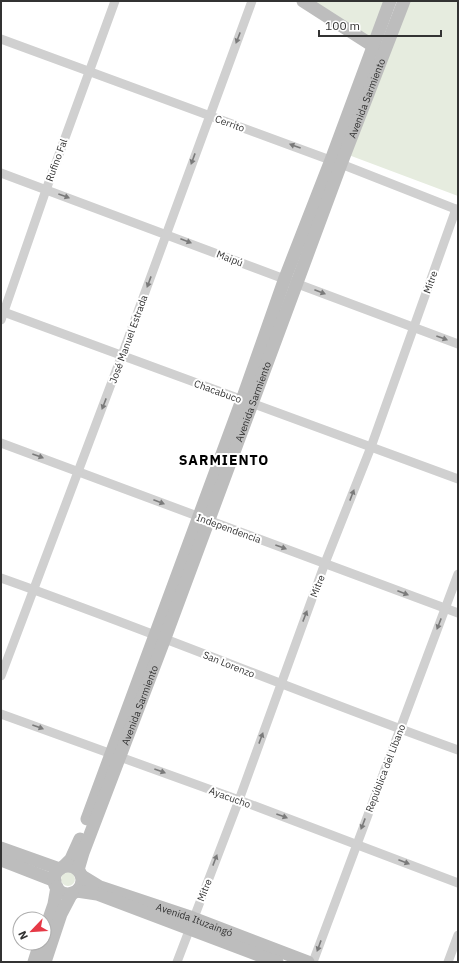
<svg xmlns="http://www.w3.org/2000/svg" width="459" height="963" viewBox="0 0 459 963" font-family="'IBM Plex Sans',sans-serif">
	<rect width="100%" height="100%" fill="#fff"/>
	<g fill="#e6ecdf">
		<polygon points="313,1 385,1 370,37"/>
		<polygon points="408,1 458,1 458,196 346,154"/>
		<circle cx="68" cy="879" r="7"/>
	</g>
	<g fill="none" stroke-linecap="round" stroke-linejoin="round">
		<g stroke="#d0d0d0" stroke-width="9">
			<polyline points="1,39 341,164 458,210"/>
			<polyline points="1,173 458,344"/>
			<polyline points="1,311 458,479"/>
			<polyline points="1,320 46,190 115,1"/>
			<polyline points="1,443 458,613"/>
			<path d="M1,578C154,632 305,695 458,750"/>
			<polyline points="1,676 122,355 252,1"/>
			<polyline points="1,714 239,800 458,883"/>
			<polyline points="177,962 239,800 325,563 371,447 456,209"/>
			<polyline points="313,962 458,574"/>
			<polyline points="448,962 458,935"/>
		</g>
		<g stroke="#bdbdbd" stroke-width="13">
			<polyline points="303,1 381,51"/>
			<polyline points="87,819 242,400 285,278 331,160 390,1"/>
			<polyline points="1,848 60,869"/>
			<polyline points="1,860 55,881"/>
			<polyline points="64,866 71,859 80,839"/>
			<circle cx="68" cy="880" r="14"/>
			<path id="s1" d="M78,870L83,853L165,638L341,164L404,1"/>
			<path id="s2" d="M82,876L100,887L193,918L308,962"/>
			<polyline points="77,891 97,894 277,962"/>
			<polyline points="44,933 54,904 57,887"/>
			<polyline points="34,962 40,943"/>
			<polyline points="45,962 61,914 72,893"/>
		</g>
	</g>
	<defs><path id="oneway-solid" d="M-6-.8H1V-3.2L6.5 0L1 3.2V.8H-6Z"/></defs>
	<g fill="#7a7a7a">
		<use href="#oneway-solid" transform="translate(238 38) rotate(111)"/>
		<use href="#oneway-solid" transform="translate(295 146) rotate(-160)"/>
		<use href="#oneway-solid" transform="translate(193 159) rotate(110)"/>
		<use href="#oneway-solid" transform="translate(64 196) rotate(20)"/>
		<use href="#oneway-solid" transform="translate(186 241) rotate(21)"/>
		<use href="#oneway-solid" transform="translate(149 282) rotate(110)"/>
		<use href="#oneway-solid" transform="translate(320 292) rotate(21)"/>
		<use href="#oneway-solid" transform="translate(442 338) rotate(20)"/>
		<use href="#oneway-solid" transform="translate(104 404) rotate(111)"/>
		<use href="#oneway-solid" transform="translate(38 456) rotate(20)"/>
		<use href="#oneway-solid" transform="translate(352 495) rotate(-69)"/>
		<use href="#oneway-solid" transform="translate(159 502) rotate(21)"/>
		<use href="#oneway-solid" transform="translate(281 547) rotate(20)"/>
		<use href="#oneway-solid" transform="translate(403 593) rotate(21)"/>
		<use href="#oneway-solid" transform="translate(305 616) rotate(-69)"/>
		<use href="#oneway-solid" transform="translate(439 624) rotate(111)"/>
		<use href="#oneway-solid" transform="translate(38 727) rotate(20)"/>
		<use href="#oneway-solid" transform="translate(261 738) rotate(-70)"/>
		<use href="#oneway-solid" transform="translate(160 771) rotate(20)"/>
		<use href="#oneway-solid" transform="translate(282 816) rotate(20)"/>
		<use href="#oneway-solid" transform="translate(363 824) rotate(111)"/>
		<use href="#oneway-solid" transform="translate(215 860) rotate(-69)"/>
		<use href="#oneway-solid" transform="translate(404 862) rotate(21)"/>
		<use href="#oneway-solid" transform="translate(319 946) rotate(110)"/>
	</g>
	<g text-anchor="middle" stroke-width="4" stroke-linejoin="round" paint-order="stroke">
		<g font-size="10" fill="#333" stroke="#fff">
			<text dy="4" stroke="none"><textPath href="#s1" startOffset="824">Avenida Sarmiento</textPath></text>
			<text transform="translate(230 123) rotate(20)" y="4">Cerrito</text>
			<text transform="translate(56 160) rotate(-70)" y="4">Rufino Fal</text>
			<text transform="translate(230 258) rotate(21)" y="4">Maipú</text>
			<text transform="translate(430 282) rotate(-70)" y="4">Mitre</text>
			<text transform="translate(128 339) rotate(-70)" y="4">José Manuel Estrada</text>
			<text transform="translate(218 391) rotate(20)" y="4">Chacabuco</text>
			<text dy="4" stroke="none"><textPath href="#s1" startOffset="500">Avenida Sarmiento</textPath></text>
			<text transform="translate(229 528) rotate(20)" y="4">Independencia</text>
			<text transform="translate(317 586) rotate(-69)" y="4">Mitre</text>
			<text transform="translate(229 664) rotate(22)" y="4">San Lorenzo</text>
			<text dy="4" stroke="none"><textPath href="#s1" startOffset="176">Avenida Sarmiento</textPath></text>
			<text transform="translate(385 768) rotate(-69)" y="4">República del Líbano</text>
			<text transform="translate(230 797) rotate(20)" y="4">Ayacucho</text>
			<text transform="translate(204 890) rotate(-69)" y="4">Mitre</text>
			<text dy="4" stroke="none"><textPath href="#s2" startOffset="121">Avenida Ituzaingó</textPath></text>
		</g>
		<g font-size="14" font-weight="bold" letter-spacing="1" fill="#000" stroke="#fff">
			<text x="224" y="465">SARMIENTO</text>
		</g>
	</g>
	<rect width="459" height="963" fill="none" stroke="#333333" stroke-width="4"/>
	<g transform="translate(32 931) rotate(245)"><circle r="19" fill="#ffffff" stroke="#adadad"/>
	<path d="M0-3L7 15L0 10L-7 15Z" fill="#e63946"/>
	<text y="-6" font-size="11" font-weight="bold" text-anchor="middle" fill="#333333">N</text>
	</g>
	<path d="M319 30v6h122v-6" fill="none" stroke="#333333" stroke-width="2"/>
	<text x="325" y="30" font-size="12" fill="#333333" stroke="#ffffff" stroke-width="3" paint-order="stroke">100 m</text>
</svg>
